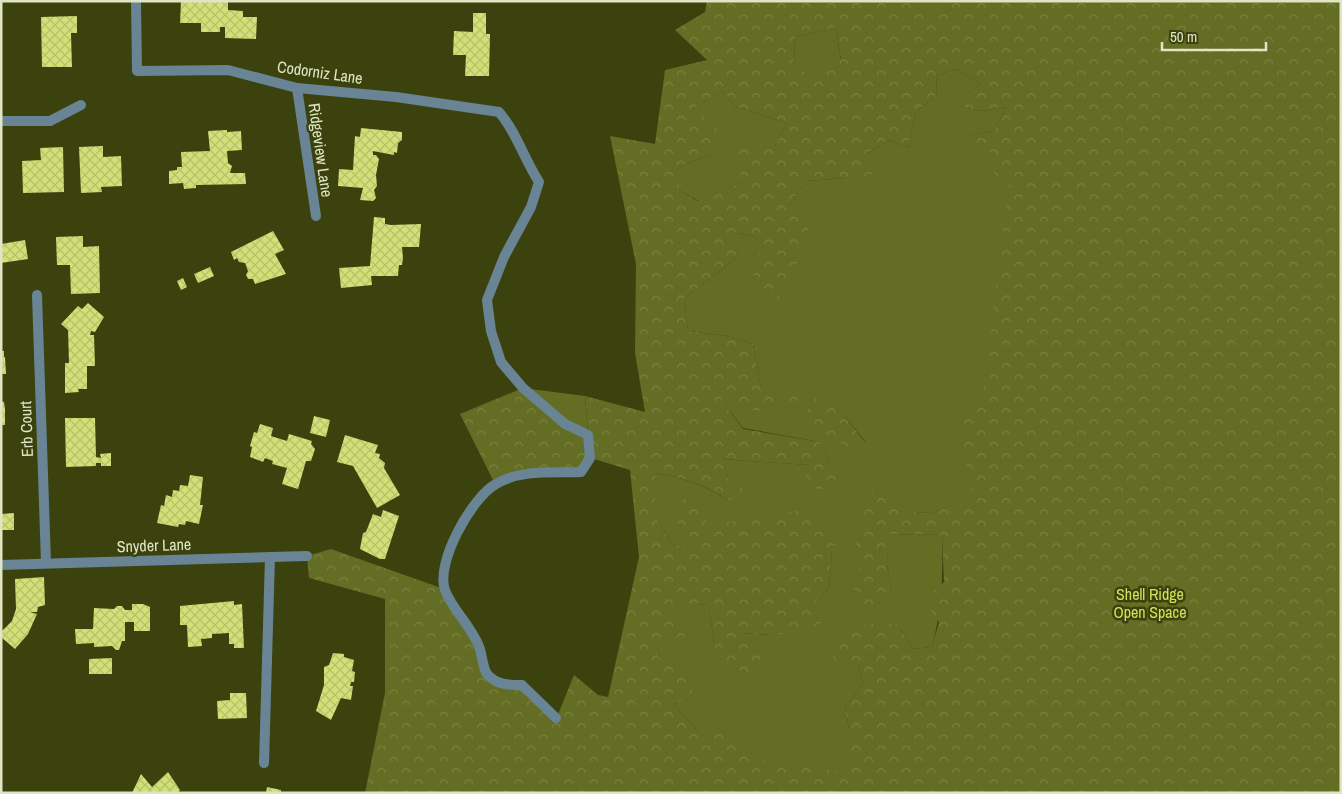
<svg xmlns="http://www.w3.org/2000/svg" width="1342" height="794" viewBox="0 0 1342 794" font-family="'Archivo Narrow',sans-serif">
	<defs>
		<pattern id="forest-crowns" width="20" height="18" patternUnits="userSpaceOnUse" patternTransform="scale(1.25)"><rect width="20" height="18" fill="#646d24"/><path d="M2 6a3 3 0 1 1 6 0M12 15a3 3 0 1 1 6 0" fill="none" stroke="#7a8242"/></pattern>
		<pattern id="building-cross-hatch" width="8" height="8" patternUnits="userSpaceOnUse" patternTransform="scale(1.25)"><rect width="8" height="8" fill="#d1e077"/><path d="M0 0l8 8M0 8l8-8" fill="none" stroke="#b5c16b"/></pattern>
	</defs>
	<rect width="100%" height="100%" fill="#3b420d"/>
	<g fill="#646d24" fill-rule="evenodd">
		<polygon points="924,1 948,1 951,10 927,18"/>
		<polygon points="836,28 841,61 811,76 794,66 795,37"/>
		<path d="M958,69L981,85L949,104L981,111L1007,107L993,131L959,137L1012,140L1043,145L1004,403H964L988,494L931,513L914,512L872,491L893,600L887,564L888,534L942,535C943,574 942,609 932,647L913,649L897,624L858,665L863,683L845,707L851,740V760L840,791L793,793L698,732L674,704L692,698L660,659L658,644L671,602L709,605L715,652L740,633L772,635L815,603L829,588L832,551L689,548L672,545L655,516L654,473C680,476 706,486 728,500V478L721,459L809,465L804,490L831,465L820,442L743,428L720,398L761,388L753,344L727,336L688,331L684,299L737,257L738,233L764,239L751,287L789,206L806,181L846,178L865,154L890,140L908,148L916,112L937,95L936,75ZM842,413L865,441L853,451Z"/>
		<polygon points="722,91 734,106 787,123 775,146 743,181 699,201 679,190 679,167 711,154 690,110"/>
		<polygon points="523,388 585,396 588,435"/>
	</g>
	<path fill="url(#forest-crowns)" fill-rule="evenodd" d="M707,1H924L928,17L951,10L948,1H1341V793H365L385,693V599L309,578L307,556L331,549L444,589L462,616L487,674L522,685L557,717L574,675L598,695L608,697L639,557L630,470L591,458L581,472L522,473L495,484L460,414L523,388L543,406L588,434L585,396L645,412L635,353L636,264L610,136L655,144L665,70L707,60L675,30L705,12ZM836,28L841,60L811,75L794,66L795,37ZM958,69L981,85L948,104L981,111L1007,107L993,131L958,137L996,155L994,179L1009,183L982,403H964L961,458L973,475L971,499L931,513L914,512L872,490L854,541L868,564L849,575L862,608L893,600L887,564L889,534L942,535L944,582L923,600L939,622L932,647L913,649L897,624C862,622 858,624 831,646L834,666L858,665L863,683L845,707C849,730 855,751 846,773L750,757L723,723L698,732L674,704L692,698L693,681L660,659L658,644L685,637L672,603L709,605L715,652L749,677L766,656L741,633L772,635L823,630L815,603L829,588L832,551L840,533L801,510L710,525L685,496L677,521L689,547L672,545L655,516V473C680,476 707,486 728,500L749,493L728,478L722,459L808,465L803,490L846,487L854,472L831,465L820,442L743,429L721,399C762,418 771,411 811,396L805,421L853,451L865,442L842,413L811,396L761,388L753,344L727,336L688,331L684,299L737,257L739,233L763,239L751,287L776,303L797,264L809,227L789,206L806,181L846,178L878,192L865,154L890,140L908,148L916,112L937,95L936,75ZM722,91L734,106L787,123L775,146L728,144L743,181L698,201L679,190V167L711,154L718,124L691,110Z"/>
	<g fill="url(#building-cross-hatch)">
		<polygon points="181,1 228,1 228,10 243,11 243,17 257,17 256,39 225,38 225,27 220,27 220,32 201,32 201,23 180,23"/>
		<polygon points="473,13 486,13 486,34 490,34 489,76 465,76 466,55 453,55 454,31 473,32"/>
		<polygon points="77,16 77,33 71,33 72,67 42,67 41,17"/>
		<polygon points="361,128 402,132 402,140 398,143 397,153 394,152 394,155 373,151 373,155 376,155 379,159 376,175 377,186 374,190 376,198 373,201 360,200 363,188 338,186 339,169 353,170 355,136 360,137"/>
		<polygon points="227,130 227,132 241,131 242,150 227,151 228,163 232,166 230,173 245,173 246,184 196,185 196,188 184,189 183,183 169,184 169,171 177,170 177,167 182,167 181,152 210,151 208,131"/>
		<polygon points="103,146 103,157 121,156 122,186 101,187 102,192 81,193 79,147"/>
		<polygon points="63,147 64,192 23,193 22,161 41,160 40,148"/>
		<polygon points="374,217 385,218 385,224 391,225 421,224 419,247 402,247 403,258 402,265 399,265 398,276 371,276 372,285 341,288 339,268 370,266"/>
		<polygon points="273,231 284,250 275,254 286,274 255,284 253,279 248,279 246,275 248,271 245,263 239,262 237,258 234,260 231,252"/>
		<polygon points="83,236 83,247 99,246 100,293 71,294 70,265 57,265 56,237"/>
		<polygon points="25,240 28,259 1,263 1,244"/>
		<polygon points="210,267 214,276 198,283 194,274"/>
		<polygon points="183,278 187,287 181,290 177,281"/>
		<polygon points="88,303 104,317 95,332 91,331 90,335 94,335 95,366 87,366 87,389 78,389 79,392 65,393 65,363 69,363 68,330 61,324 78,306 82,309"/>
		<polygon points="1,351 4,351 4,357 5,357 6,374 1,374"/>
		<polygon points="1,401 4,402 5,409 5,425 1,425"/>
		<polygon points="314,416 330,420 326,437 310,433"/>
		<polygon points="65,418 95,418 96,457 101,458 100,454 111,453 111,466 101,466 101,463 96,463 96,466 66,467"/>
		<polygon points="260,424 273,428 271,436 287,441 289,434 312,441 311,444 315,449 311,461 306,461 298,489 282,484 287,468 272,464 273,461 265,458 263,462 250,457 252,447 250,446 254,432 257,433"/>
		<polygon points="345,435 378,445 375,453 380,454 379,458 385,463 384,468 400,495 377,508 353,466 337,462"/>
		<polygon points="190,475 203,477 200,505 203,505 199,524 186,521 185,525 179,524 178,527 157,523 161,505 164,506 166,495 172,497 173,490 179,491 180,485 188,486"/>
		<polygon points="383,510 399,516 385,559 380,559 360,549 363,533 366,532 373,514 381,517"/>
		<polygon points="14,513 14,530 1,530 1,514"/>
		<polygon points="44,577 45,605 38,607 37,612 30,612 37,614 28,634 15,649 1,637 1,632 12,621 16,609 15,579"/>
		<polygon points="234,601 234,605 242,604 244,648 234,648 234,644 229,644 229,633 212,634 212,638 201,639 202,646 188,647 187,625 180,625 180,606"/>
		<polygon points="132,604 143,604 150,607 150,631 134,631 134,622 125,622 125,641 122,641 119,650 116,650 112,646 94,647 94,643 76,644 75,629 93,629 94,608 114,609 117,606 122,606 125,610 132,610"/>
		<polygon points="333,653 344,654 344,657 354,660 352,671 355,672 354,682 351,682 350,686 353,686 351,700 341,698 331,720 316,711 324,685 324,667 329,665"/>
		<polygon points="112,658 112,674 89,674 89,659"/>
		<polygon points="230,693 246,693 247,718 218,719 217,701 230,700"/>
		<polygon points="168,772 180,790 178,793 132,793 141,774 152,787"/>
		<polygon points="267,787 281,790 281,793 266,793"/>
	</g>
	<g fill="none" stroke-linecap="round" stroke-linejoin="round">
		<g stroke="#688495" stroke-width="10">
			<path d="M136,1L137,71L228,70L297,88L396,97L499,112C517,133 524,159 539,182L531,207L504,257L487,300L491,331L501,362L523,388L565,424L588,435L590,458L581,472C553,473 521,469 496,484C472,497 435,563 445,590C451,608 473,628 480,649C482,656 483,668 487,674C496,685 509,685 522,685L556,718"/>
			<polyline points="297,88 316,216"/>
			<polyline points="1,121 50,121 81,105"/>
			<polyline points="37,295 46,563"/>
			<polyline points="1,565 307,556"/>
			<polyline points="264,763 270,557"/>
		</g>
	</g>
	<g text-anchor="middle" stroke-width="5" stroke-linejoin="round" paint-order="stroke">
		<g font-size="16" fill="#e0e6c4" stroke="#3b420d">
			<text transform="translate(320 72) rotate(8)" y="6">Codorniz Lane</text>
			<text transform="translate(321 150) rotate(82)" y="6">Ridgeview Lane</text>
			<text transform="translate(26 429) rotate(-92)" y="6">Erb Court</text>
			<text transform="translate(154 545) rotate(-2)" y="6">Snyder Lane</text>
		</g>
		<g font-size="16" fill="#d0e258" stroke="#3b420d">
			<text x="1150" y="600">Shell Ridge<tspan x="1150" dy="18">Open Space</tspan></text>
		</g>
	</g>
	<rect width="1342" height="794" fill="none" stroke="#e0e6c4" stroke-width="5"/>
	<path d="M1162 42v8h104v-8" fill="none" stroke="#e0e6c4" stroke-width="2.5"/>
	<text x="1170" y="42" font-size="15" fill="#e0e6c4" stroke="#3b420d" stroke-width="4" paint-order="stroke">50 m</text>
</svg>
